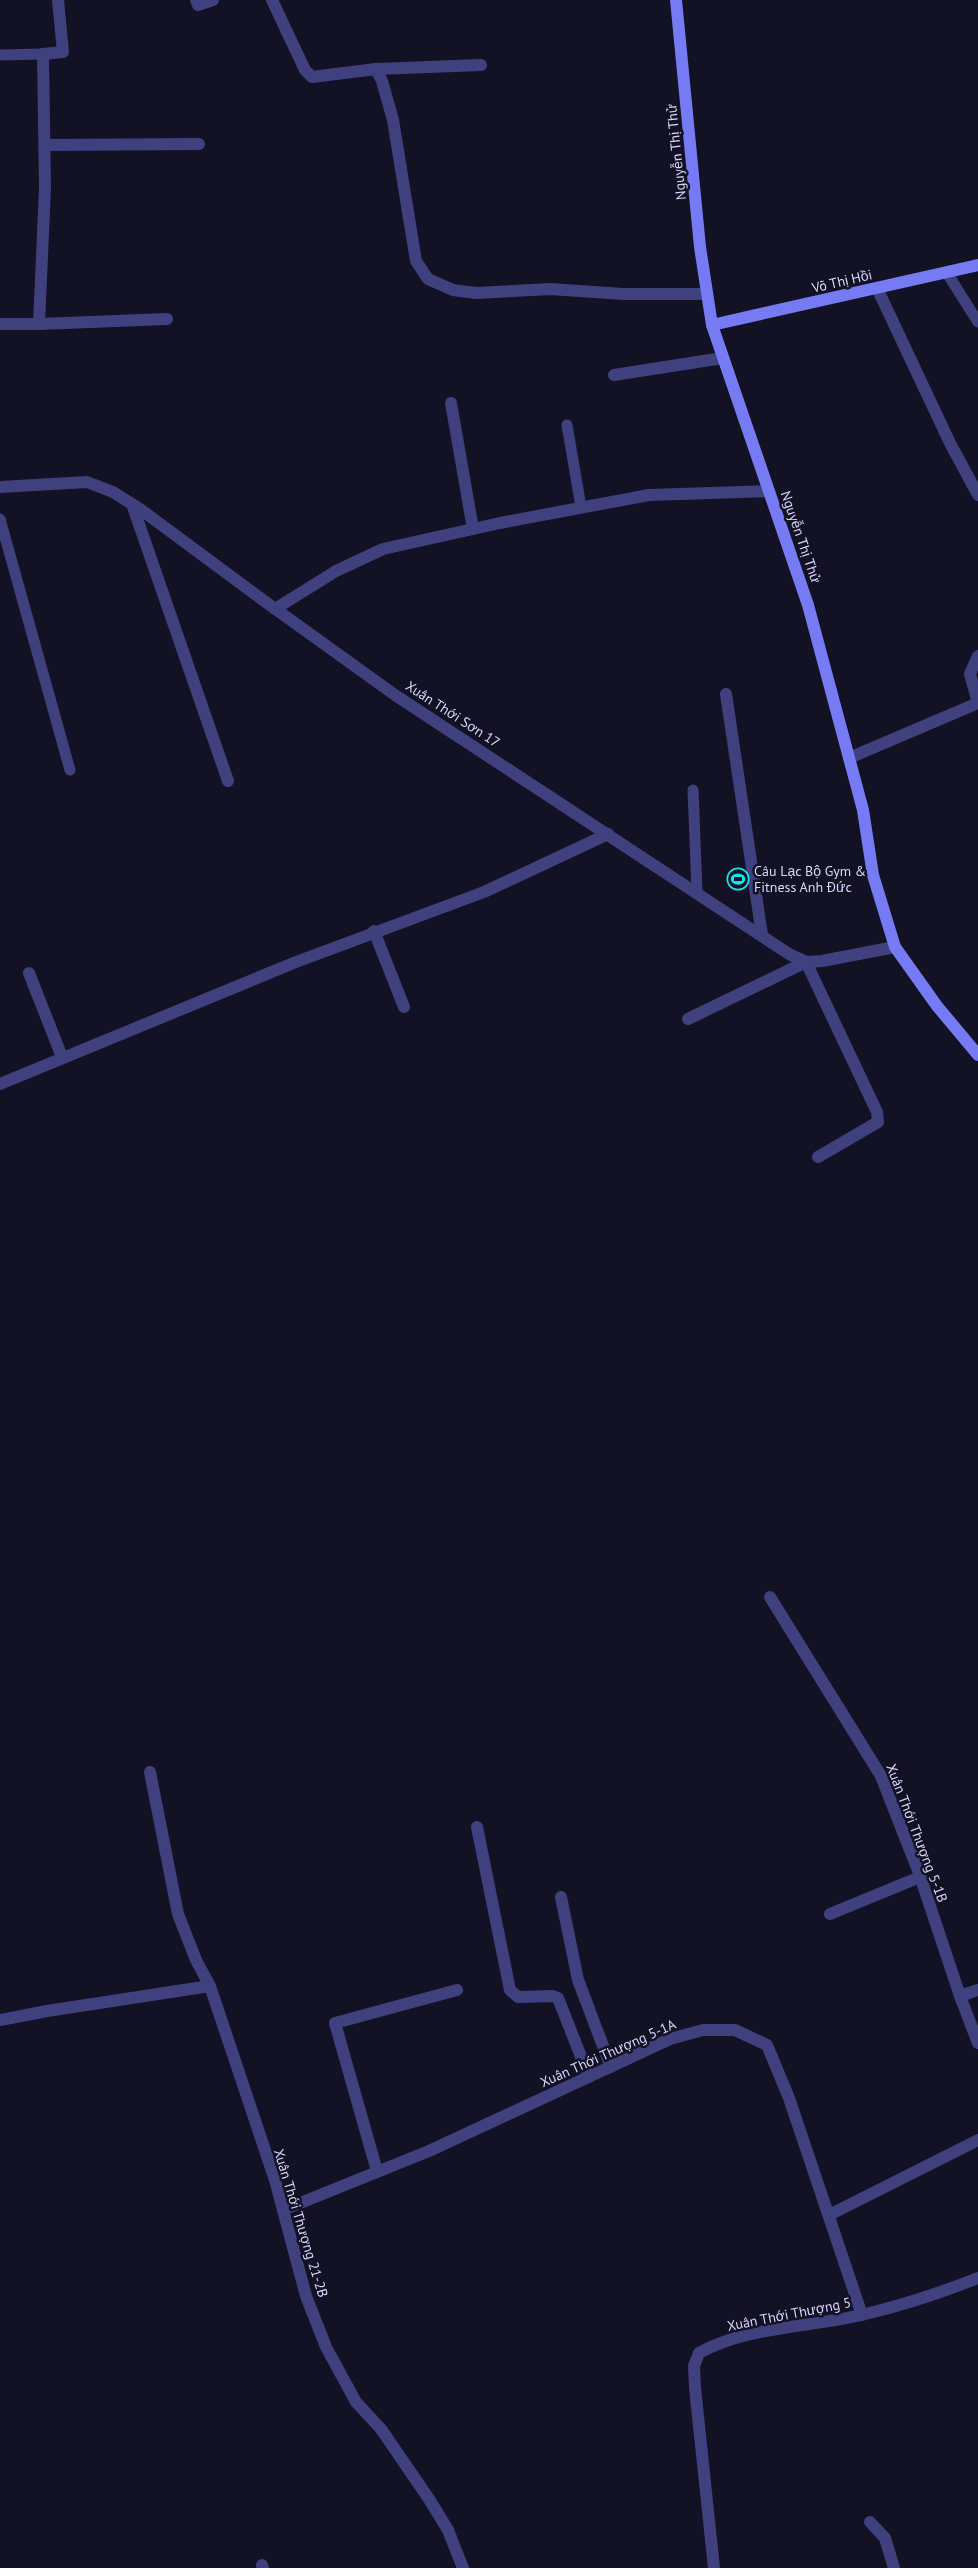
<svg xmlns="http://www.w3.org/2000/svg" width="978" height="2568" viewBox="0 0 978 2568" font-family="'PT Sans',sans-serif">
	<rect width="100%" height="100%" fill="#131124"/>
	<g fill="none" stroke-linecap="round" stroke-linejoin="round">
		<g stroke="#3f417f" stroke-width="11">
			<polyline points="0,55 43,54"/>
			<polyline points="947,273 978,322"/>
			<polyline points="567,425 581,507"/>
			<polyline points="0,519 70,770"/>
			<polyline points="693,790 697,891"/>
		</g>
		<g stroke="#3f417f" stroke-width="12">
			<polyline points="196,0 198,5 213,0"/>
			<polyline points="272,0 305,70 312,77 376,69 382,81 393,120 416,261 428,279 453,290 476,293 550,289 623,294 707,294"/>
			<polyline points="376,69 481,65"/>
			<polyline points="45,145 199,144"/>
			<polyline points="877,288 950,443 978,495"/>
			<polyline points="0,324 39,324 45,188 43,54 63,52 58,0"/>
			<polyline points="39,324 167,319"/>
			<polyline points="614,375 723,358"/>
			<polyline points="451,403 473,529"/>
			<polyline points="0,487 87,482 113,492 140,509 267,603 395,695 789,954 806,962 822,961 895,947"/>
			<polyline points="132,504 228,781"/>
			<polyline points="275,609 336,571 383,549 500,523 649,495 769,491"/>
			<polyline points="726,694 762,935"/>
			<polyline points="978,703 970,674 978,656"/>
			<polyline points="849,758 978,703"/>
			<polyline points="374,931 404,1007"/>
			<polyline points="29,973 62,1057"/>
			<polyline points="688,1019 806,962 877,1112 878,1122 818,1157"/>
			<polyline points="0,1084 296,962 484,892 608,834"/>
			<polyline points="770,1597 881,1776 919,1873 960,1996 978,2043"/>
			<polyline points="150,1772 178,1914 196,1960 210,1986 275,2180 306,2296 326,2347 356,2402 381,2429 429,2499 448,2530 463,2568"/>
			<polyline points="477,1827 510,1990 518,1997 553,1996 558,1998 589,2077"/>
			<polyline points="561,1897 578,1980 611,2067"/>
			<polyline points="830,1914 920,1877"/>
			<polyline points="960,1996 978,1990"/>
			<polyline points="0,2020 47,2011 210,1986"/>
			<polyline points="377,2171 335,2023 457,1990"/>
			<polyline points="283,2210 429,2151 670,2039 703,2030 735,2030 767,2045 789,2098 862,2315"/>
			<polyline points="829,2215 978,2140"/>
			<polyline points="870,2522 885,2538 894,2568"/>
			<polyline points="262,2565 263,2568"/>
			<path d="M714,2568L695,2388L694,2366L699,2353C748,2326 807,2328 861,2315C901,2306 940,2293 978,2278"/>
		</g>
		<g stroke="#767bf4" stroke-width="12">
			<polyline points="676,0 700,247 712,325 808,605 863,810 873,875 895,947 937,1006 978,1055"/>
			<polyline points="712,325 978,265"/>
		</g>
	</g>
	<defs>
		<g id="stadium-ring" transform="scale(1.125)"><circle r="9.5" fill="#131124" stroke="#13e5ec" stroke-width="1.5"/><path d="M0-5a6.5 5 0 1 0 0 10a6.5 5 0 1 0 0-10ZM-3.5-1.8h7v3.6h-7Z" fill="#13e5ec"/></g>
	</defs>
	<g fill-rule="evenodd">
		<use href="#stadium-ring" x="738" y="879"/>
	</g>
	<g text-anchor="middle" stroke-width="5" stroke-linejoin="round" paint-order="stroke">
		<g font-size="14" fill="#d9d7fc" stroke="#131124">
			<text transform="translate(676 152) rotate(-96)" y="5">Nguyễn Thị Thử</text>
			<text transform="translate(842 281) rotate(-13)" y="5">Võ Thị Hồi</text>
			<text transform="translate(801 537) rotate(71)" y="5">Nguyễn Thị Thử</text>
			<text transform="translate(453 714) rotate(33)" y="5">Xuân Thới Sơn 17</text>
			<text transform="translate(917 1833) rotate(69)" y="5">Xuân Thới Thượng 5-1B</text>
			<text transform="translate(608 2053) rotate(-24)" y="5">Xuân Thới Thượng 5-1A</text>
			<text transform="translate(301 2223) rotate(73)" y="5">Xuân Thới Thượng 21-2B</text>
			<text transform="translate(789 2314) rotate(-11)" y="5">Xuân Thới Thượng 5</text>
		</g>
		<g font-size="14" fill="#d9d7fc" stroke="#131124" text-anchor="start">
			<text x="754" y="876">Câu Lạc Bộ Gym &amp;<tspan x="754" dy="16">Fitness Anh Đức</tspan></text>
		</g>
	</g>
</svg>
